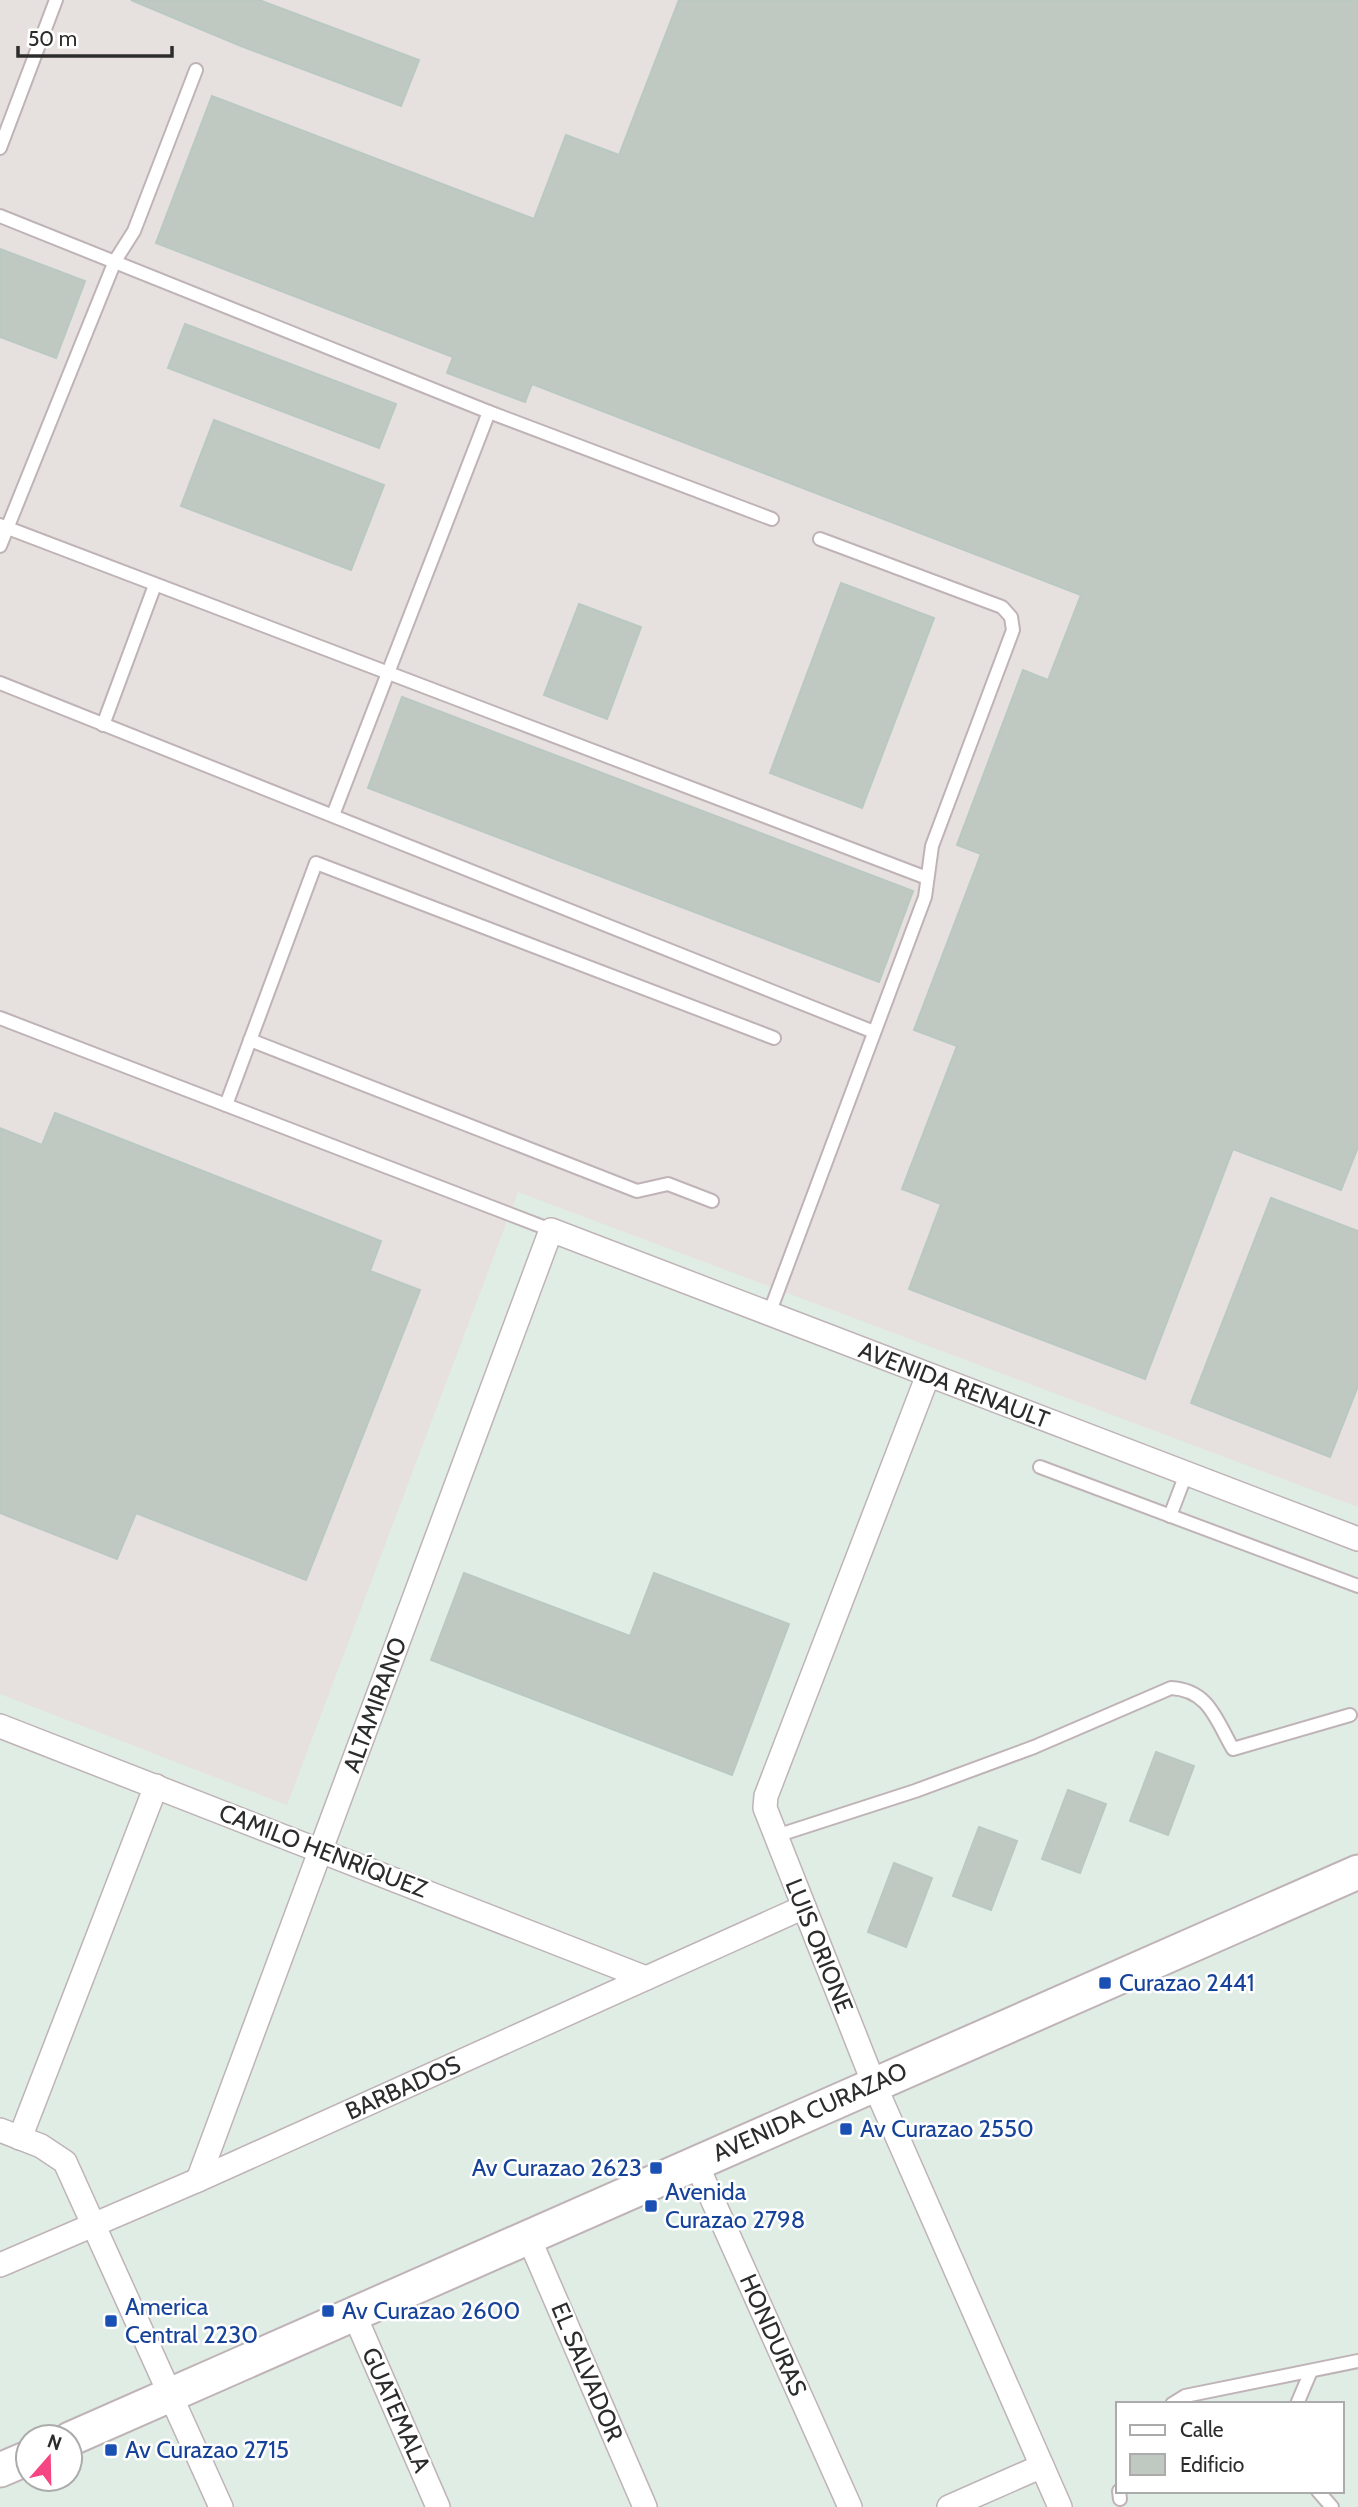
<svg xmlns="http://www.w3.org/2000/svg" width="1358" height="2507" viewBox="0 0 1358 2507" font-family="Cabin,sans-serif">
	<rect width="100%" height="100%" fill="#dfede5"/>
	<polygon fill="#e6e0df" points="0,0 1358,0 1358,1507 518,1192 287,1805 0,1694"/>
	<g fill="#bfc9c2" stroke="#b9c9c1" stroke-width="2">
		<polygon points="131,0 259,0 419,60 401,106 241,46"/>
		<polygon points="679,0 1358,0 1358,1147 1341,1190 1233,1149 1145,1379 909,1289 941,1204 902,1189 957,1046 914,1030 981,854 957,845 1023,670 1048,680 1081,595 532,384 525,402 447,373 453,357 156,243 212,96 534,219 566,135 619,155"/>
		<polygon points="0,249 85,281 56,358 0,337"/>
		<polygon points="185,324 396,404 379,448 168,368"/>
		<polygon points="214,420 384,485 351,570 181,506"/>
		<polygon points="841,583 934,618 862,808 770,773"/>
		<polygon points="579,604 641,627 607,719 544,695"/>
		<polygon points="402,697 913,891 879,982 368,788"/>
		<polygon points="55,1113 381,1241 370,1271 420,1290 306,1580 136,1513 117,1559 0,1513 0,1128 42,1145"/>
		<polygon points="1271,1198 1358,1231 1358,1386 1330,1457 1191,1403"/>
		<polygon points="464,1573 630,1636 654,1573 789,1624 732,1775 431,1660"/>
		<polygon points="1156,1752 1194,1766 1168,1835 1130,1821"/>
		<polygon points="1068,1790 1106,1804 1080,1873 1042,1859"/>
		<polygon points="979,1827 1017,1841 991,1910 953,1896"/>
		<polygon points="894,1863 932,1878 906,1947 868,1932"/>
	</g>
	<g fill="none" stroke-linecap="round" stroke-linejoin="round">
		<g stroke="#bfb3b7" stroke-width="16">
			<g id="lane">
				<polyline points="0,148 56,0"/>
				<polyline points="0,216 489,412 772,519"/>
				<polyline points="0,525 927,878"/>
				<polyline points="0,546 115,261 134,231 196,70"/>
				<polyline points="0,683 874,1032"/>
				<polyline points="103,725 155,585"/>
				<polyline points="333,815 489,412"/>
				<polyline points="0,1018 551,1230"/>
				<polyline points="250,1040 637,1191 668,1184 712,1201"/>
				<polyline points="226,1105 316,863 774,1038"/>
				<polyline points="769,1314 925,897 932,846 1013,630 1011,617 1002,607 820,539"/>
				<polyline points="1040,1467 1358,1586"/>
				<polyline points="1170,1516 1186,1474"/>
				<path d="M776,1836L915,1791L1034,1747L1171,1688C1209,1690 1216,1720 1233,1749L1350,1715"/>
				<polyline points="1172,2404 1185,2396 1358,2361"/>
				<polyline points="1297,2404 1311,2371"/>
				<polyline points="1119,2491 1120,2499"/>
				<polyline points="1318,2491 1332,2507"/>
			</g>
		</g>
		<g stroke="#bfb3b7" stroke-width="26">
			<g id="street">
				<polyline points="928,1375 766,1796 765,1808 874,2084 1060,2507"/>
				<polyline points="0,1726 646,1978"/>
				<polyline points="0,2130 41,2146 65,2162 221,2507"/>
				<polyline points="20,2138 156,1786"/>
				<polyline points="696,2163 850,2507"/>
				<polyline points="198,2180 551,1230 1358,1539"/>
				<polyline points="528,2236 645,2507"/>
				<polyline points="0,2265 198,2180 804,1907"/>
				<polyline points="354,2314 438,2507"/>
				<polyline points="949,2507 1042,2466"/>
			</g>
		</g>
		<g stroke="#bfb3b7" stroke-width="37">
			<g id="secondary">
				<polyline points="70,2439 1358,1872"/>
				<polyline points="0,2470 28,2458"/>
			</g>
		</g>
		<use href="#lane" stroke="#fff" stroke-width="12"/>
		<use href="#street" stroke="#fff" stroke-width="23"/>
		<use href="#secondary" stroke="#fff" stroke-width="33"/>
	</g>
	<g fill="#1a4fb4" stroke="#fff" stroke-width="2.5">
		<rect x="1098" y="1976" width="14" height="14" rx="3.5"/>
		<rect x="839" y="2122" width="14" height="14" rx="3.5"/>
		<rect x="649" y="2161" width="14" height="14" rx="3.5"/>
		<rect x="644" y="2199" width="14" height="14" rx="3.5"/>
		<rect x="321" y="2304" width="14" height="14" rx="3.5"/>
		<rect x="104" y="2314" width="14" height="14" rx="3.5"/>
		<rect x="104" y="2443" width="14" height="14" rx="3.5"/>
	</g>
	<g text-anchor="middle" stroke-width="5" stroke-linejoin="round" paint-order="stroke">
		<g font-size="24" fill="#2c2c2c" stroke="#fff">
			<text transform="translate(954 1385) rotate(21)" y="8">AVENIDA RENAULT</text>
			<text transform="translate(375 1705) rotate(-70)" y="8">ALTAMIRANO</text>
			<text transform="translate(323 1851) rotate(21)" y="8">CAMILO HENRÍQUEZ</text>
			<text transform="translate(819 1946) rotate(68)" y="8">LUIS ORIONE</text>
			<text transform="translate(403 2088) rotate(-24)" y="8">BARBADOS</text>
			<text transform="translate(810 2112) rotate(-24)" y="8">AVENIDA CURAZAO</text>
			<text transform="translate(773 2335) rotate(66)" y="8">HONDURAS</text>
			<text transform="translate(587 2372) rotate(67)" y="8">EL SALVADOR</text>
			<text transform="translate(396 2410) rotate(66)" y="8">GUATEMALA</text>
		</g>
		<g font-size="24" fill="#164399" stroke="#fff" text-anchor="start">
			<text x="1119" y="1991">Curazao 2441</text>
			<text x="860" y="2137">Av Curazao 2550</text>
			<text x="642" y="2176" text-anchor="end">Av Curazao 2623</text>
			<text x="665" y="2200">Avenida<tspan x="665" dy="28">Curazao 2798</tspan></text>
			<text x="125" y="2315">America<tspan x="125" dy="28">Central 2230</tspan></text>
			<text x="342" y="2319">Av Curazao 2600</text>
			<text x="125" y="2458">Av Curazao 2715</text>
		</g>
	</g>
	<rect x="1116" y="2402" width="228" height="91" fill="#ffffff" stroke="#ababab" stroke-width="2"/>
	<rect x="1130" y="2425" width="35" height="10" fill="#ffffff" stroke="#ababab" stroke-width="2"/>
	<text x="1180" y="2437" font-size="21" fill="#2c2c2c">Calle</text>
	<rect x="1130" y="2454" width="35" height="21" fill="#bfc9c2" stroke="#ababab" stroke-width="2"/>
	<text x="1180" y="2472" font-size="21" fill="#2c2c2c">Edificio</text>
	<g transform="translate(49 2458) rotate(20)"><circle r="33" fill="#ffffff" stroke="#ababab" stroke-width="2"/>
	<path d="M0-5L12 26L0 18L-12 26Z" fill="#f54582"/>
	<text y="-10" font-size="19" font-weight="bold" text-anchor="middle" fill="#2c2c2c">N</text>
	</g>
	<path d="M18 46v10h154v-10" fill="none" stroke="#2c2c2c" stroke-width="3.5"/>
	<text x="28" y="46" font-size="21" fill="#2c2c2c" stroke="#ffffff" stroke-width="5" paint-order="stroke">50 m</text>
</svg>
